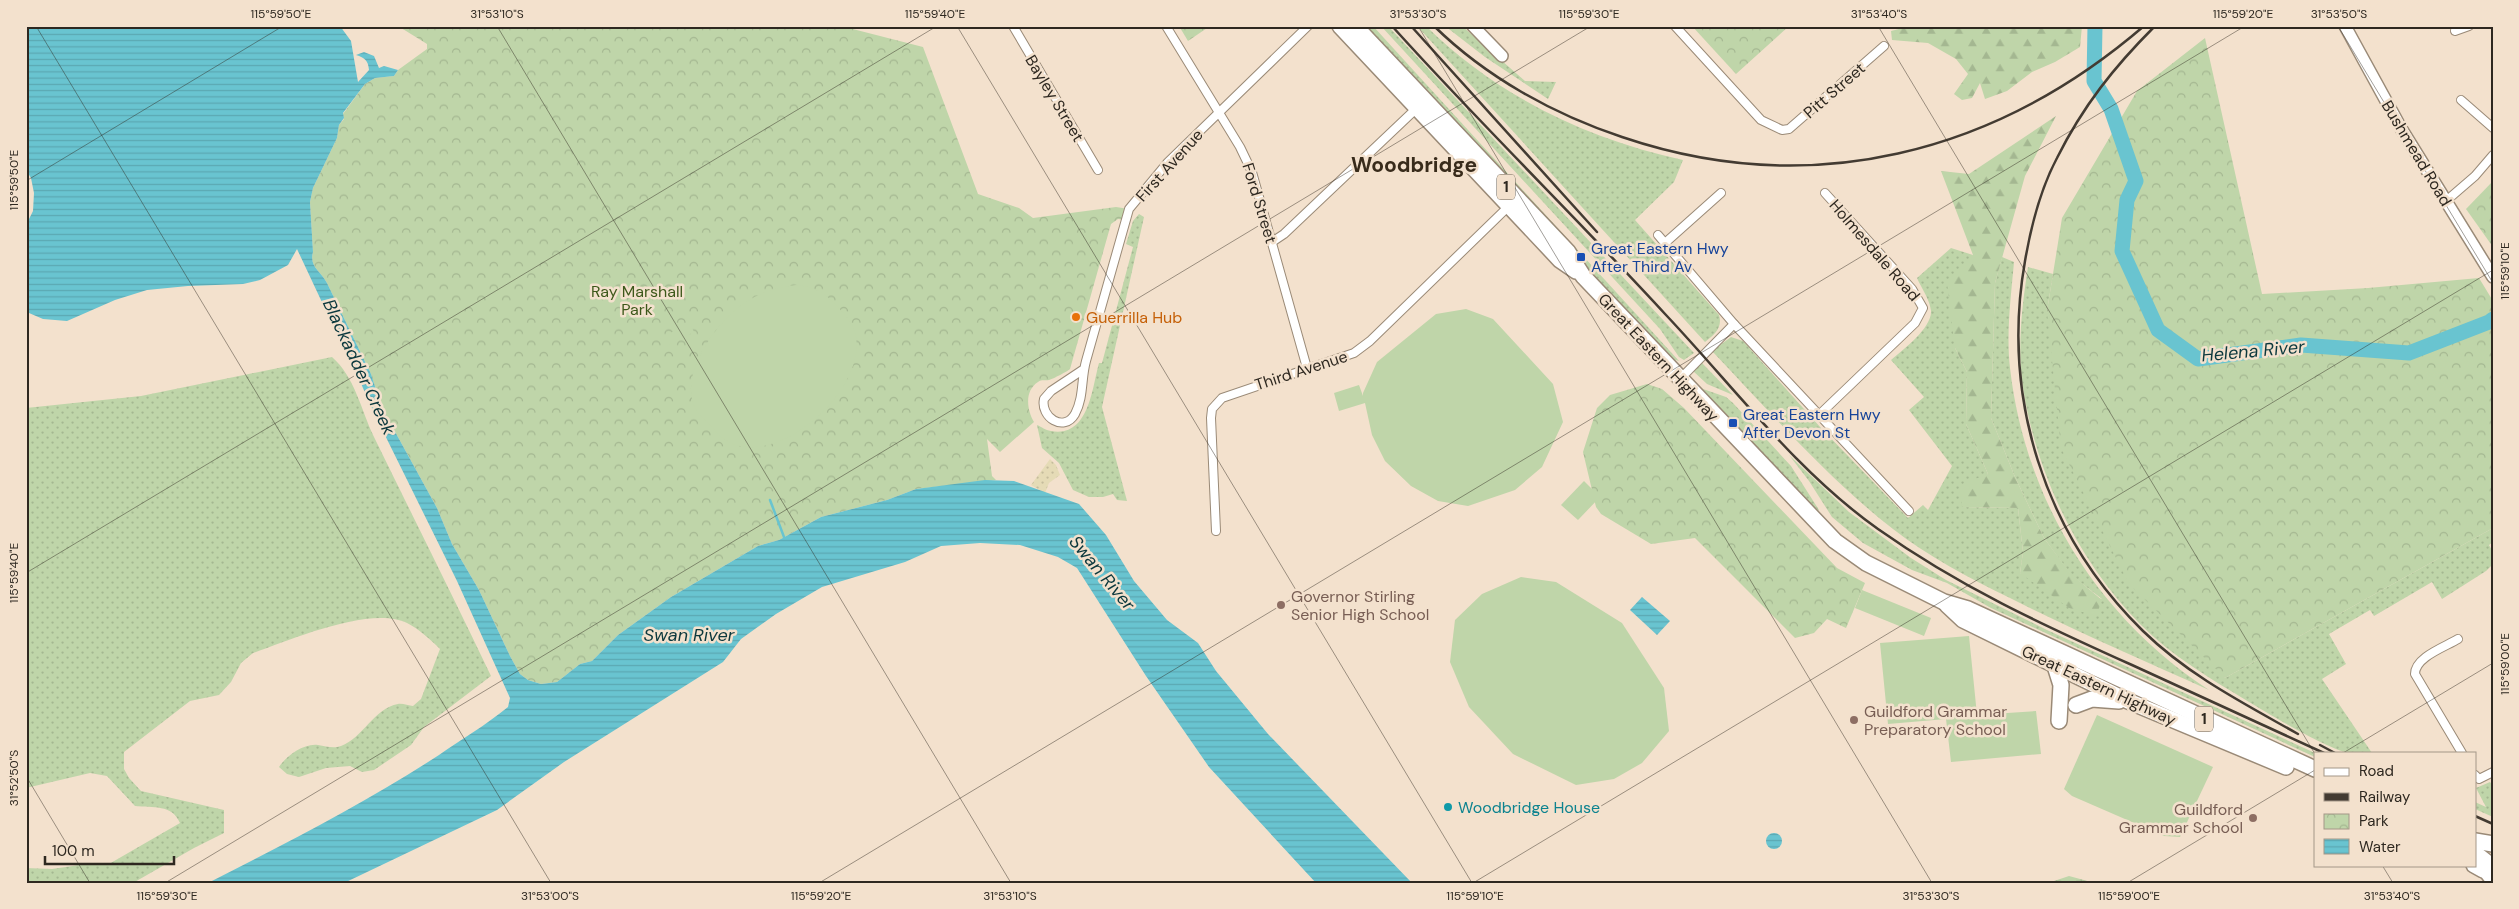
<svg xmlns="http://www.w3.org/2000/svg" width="2519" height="909" viewBox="0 0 2519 909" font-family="'DM Sans',sans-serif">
	<defs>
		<pattern id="grass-dots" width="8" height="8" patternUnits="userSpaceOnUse" patternTransform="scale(1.25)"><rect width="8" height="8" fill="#bfd5a9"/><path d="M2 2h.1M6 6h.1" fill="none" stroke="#a4b791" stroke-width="1.8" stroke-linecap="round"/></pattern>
		<pattern id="forest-firs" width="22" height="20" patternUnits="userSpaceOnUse" patternTransform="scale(1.25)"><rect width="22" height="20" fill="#bfd5a9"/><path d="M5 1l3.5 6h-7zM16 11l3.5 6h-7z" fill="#a4b791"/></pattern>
		<pattern id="wetland-marsh" width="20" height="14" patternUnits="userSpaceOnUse" patternTransform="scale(1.25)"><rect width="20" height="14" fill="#bfd5a9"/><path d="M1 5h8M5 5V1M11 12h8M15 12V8" fill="none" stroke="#a4b791"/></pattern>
		<pattern id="sand-dots" width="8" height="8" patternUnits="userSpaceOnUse" patternTransform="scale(1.25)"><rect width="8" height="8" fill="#e5dbb6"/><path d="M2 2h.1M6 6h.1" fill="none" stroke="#c5bc9c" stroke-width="1.8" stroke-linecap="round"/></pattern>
		<pattern id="park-crowns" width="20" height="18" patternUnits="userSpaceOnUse" patternTransform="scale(1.25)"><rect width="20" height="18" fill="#bfd5a9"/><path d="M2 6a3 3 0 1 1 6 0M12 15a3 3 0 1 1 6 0" fill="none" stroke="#a4b791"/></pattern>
		<pattern id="water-rules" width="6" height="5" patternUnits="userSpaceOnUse" patternTransform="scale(1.25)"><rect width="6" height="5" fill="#69c4d0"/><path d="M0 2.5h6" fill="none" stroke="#5ba8b2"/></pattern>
	</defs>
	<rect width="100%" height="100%" fill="#f3e1cd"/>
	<g fill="url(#grass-dots)">
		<path d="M1360,26H1373L1679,361C1659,357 1628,315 1614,299C1531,206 1445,117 1360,26Z"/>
		<polygon points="1381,26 1388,26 1694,353 1684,360 1679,357 1660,329"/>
		<path d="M1417,26H1426C1497,96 1587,139 1683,160L1674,182L1635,220L1719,315C1723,328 1714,335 1705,342Z"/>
		<polygon points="1445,26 1462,26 1525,81 1556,82 1548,99 1485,57"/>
		<path d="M1139,214L1144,217L1102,407L1127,501L1117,500L1113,494L1103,497H1089L1073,490L1059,463L1042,448L1037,425C1042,427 1045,430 1051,431C1089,438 1092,388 1099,363H1102L1133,247L1126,244L1133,221Z"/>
		<path d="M1951,248L1973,255L1955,348L1967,372L1966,424L1988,474L1962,507L2018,508L2023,552L2020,573L2102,599L2071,575L2044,538L2015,477L1991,418L1995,283L2002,257L2014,262C2011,296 2006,333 2010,368C2025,500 2098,618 2209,690C2143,660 2075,631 2010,598C1969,578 1929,557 1893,529C1826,477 1770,412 1712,351L1731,337L1743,341L1821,428L1908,518L1923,505L1928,510L1952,466L1909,410L1924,397L1891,360C1903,350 1932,328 1931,311C1930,300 1922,289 1917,278Z"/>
		<path d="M2028,267L2053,274L2047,311L2225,678L2493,528V542L2489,545L2493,552V564L2486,571L2442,599L2432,582L2374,616L2370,610L2329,634L2346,664L2322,679L2372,753C2365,753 2357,754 2350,753C2329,750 2269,714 2249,702C2211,679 2172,656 2141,625C2078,561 2037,476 2023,388C2017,349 2022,305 2028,267Z"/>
		<path d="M332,357C355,377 361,410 374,437C413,517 453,596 491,676L424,727L411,745L374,770L362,772L350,766L326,768L299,777L287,774L279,767C286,756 304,743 318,745C326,746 333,749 341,746C363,738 374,708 398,704C402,703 409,706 413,706L421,699L440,649C431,640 419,629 407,623C371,605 290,640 253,653L241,663L231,682L219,695L190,701L124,752V769L129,778L141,791L224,810V833L194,848L133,883H26V868L52,869L93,863L109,864L180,823C172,804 153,808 135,806L107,776L90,773L26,788V408L141,396Z"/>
		<polygon points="1701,362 1733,395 1707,384 1692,370"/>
		<polygon points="1691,380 1703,389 1726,397 1733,403 1791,466 1819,510 1817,512"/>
		<polygon points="1789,455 1849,512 1911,558 1946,580 2047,630 2315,753 2315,757 1991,608 1947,583 1912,570 1863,543 1832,517 1809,481"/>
		<polygon points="2490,782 2493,786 2493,817 2475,809 2475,802 2486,807 2476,788"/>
	</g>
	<g fill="url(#forest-firs)">
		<polygon points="1897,26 2082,26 2080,47 2055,62 2032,72 2007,91 1985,99 1980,83 1972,98 1962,100 1954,94 1968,74 1956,59 1928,43 1892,40 1891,31 1903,28"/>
		<polygon points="2056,116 2025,176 1995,283 1991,418 2015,477 2044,538 2071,574 2102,600 2096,616 2069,608 2020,573 2023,552 2018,508 1962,507 1960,485 1988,474 1966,424 1967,372 1955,348 1947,282 1973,255 1941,171 1969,174"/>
	</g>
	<polygon fill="url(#wetland-marsh)" points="2069,876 2095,883 2048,883"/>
	<polygon fill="url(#sand-dots)" points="1050,459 1056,465 1060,475 1049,483 1045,493 1031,485"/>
	<g fill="url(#park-crowns)">
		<path d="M398,26H841L923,47L978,194L1019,208L1033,218L1116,207L1129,209L1125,220L1118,219L1111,224L1070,369C1068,371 1053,379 1049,380C1045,381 1042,379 1038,382C1024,391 1027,410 1034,422L1000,452L987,439L992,476L996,480L916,489L887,500L821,517L779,540L758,546L671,597L618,635L592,661L580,664L557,682L541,684L528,680L520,674L510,656L479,590L452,544L437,508L382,408L371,374L327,283C321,271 309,267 313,252L310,202L313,188L337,138L339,125L344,119L343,114L365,84L375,78L394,76L398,70L427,49V44Z"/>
		<polygon points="1179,26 1210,26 1188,41"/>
		<polygon points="1692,26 1789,26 1736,74"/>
		<polygon points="2205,38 2262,294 2368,288 2479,278 2493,301 2493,528 2225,678 2129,584 2061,448 2047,311 2062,218 2137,91"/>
		<polygon points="2493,181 2493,247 2466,209"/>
		<polygon points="1647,384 1662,389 1684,408 1837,568 1865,583 1846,628 1827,619 1814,633 1795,638 1695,538 1651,544 1601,514 1596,507 1583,452 1597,408 1610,395"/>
	</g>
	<g fill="#bfd5a9">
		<path d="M796,285C816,287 825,293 838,307C845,315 852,322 855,332C869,385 788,461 736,445C725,442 718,433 710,425C705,419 698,414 695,408C678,373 718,320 746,302C762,292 778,287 796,285Z"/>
		<polygon points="1466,309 1493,319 1553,384 1563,422 1542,467 1515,490 1468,506 1438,501 1411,486 1385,461 1372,435 1365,403 1339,411 1334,393 1359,385 1363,396 1363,393 1377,362 1436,314"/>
		<polygon points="690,323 694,332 665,347 660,338"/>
		<polygon points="1584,481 1600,497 1578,520 1561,505"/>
		<polygon points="1521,577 1556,582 1622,623 1664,688 1669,731 1642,763 1614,779 1576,785 1513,754 1469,707 1450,662 1455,620 1482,594"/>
		<polygon points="1862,590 1931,618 1924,636 1855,608"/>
		<polygon points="1969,636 1977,715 2036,711 2041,754 1951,762 1946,719 1888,724 1880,643"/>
		<polygon points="2097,715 2213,767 2180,837 2164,836 2072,796 2064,789"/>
	</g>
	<g fill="url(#water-rules)">
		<path d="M26,26H340L351,41L358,82L369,70C368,60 365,58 356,55L364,52L374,56L379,68L384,66L398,70L394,76L375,78L365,84L343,113L344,118L339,125L337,138L313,188L310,202L313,252C309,267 321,271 327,283L371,374L382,408L437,508L452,544L479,590L510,656L520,674L528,680L541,684L557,682L580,664L592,661L618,635L671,597L758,546L779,540L821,517L887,500L916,489L985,480L1014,481L1079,504L1106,535L1134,581L1167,620L1198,643L1216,671L1268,734L1412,883H1316L1209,767L1146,676L1077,568L1058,557L1020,545L980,543L941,546L905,562L822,587L776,614L741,639L723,662L564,762L497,810L344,883H208C287,843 365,803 439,755C462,739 486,725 508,707L510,698L457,581L374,413L359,379L355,359L343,347L297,249L288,265L260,280L243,284L188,286L147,290L115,300L67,321L43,319L29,313L26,309V225L33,211L34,193L31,178L26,170Z"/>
		<polygon points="1642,597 1670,621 1657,635 1630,610"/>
		<circle cx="1774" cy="841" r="8"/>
	</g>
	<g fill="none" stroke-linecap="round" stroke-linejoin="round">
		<polyline stroke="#69c4d0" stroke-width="2.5" points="770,500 784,537"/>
		<polyline stroke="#69c4d0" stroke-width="15" points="2095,26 2094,81 2111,109 2136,181 2127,200 2122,251 2158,330 2198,359 2301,345 2409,353 2489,322 2493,319"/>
		<g stroke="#9a8a77" stroke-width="10">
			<g id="street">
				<polyline points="1013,26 1098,170"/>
				<polyline points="1166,26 1240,147 1252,172 1307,368"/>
				<polyline points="1675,26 1761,120 1782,130 1789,129 1884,46"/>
				<polyline points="2455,31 2469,26"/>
				<polyline points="2461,100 2493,128"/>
				<polyline points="2446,201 2475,176 2493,155"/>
				<polyline points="1658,235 1734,324 1909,511"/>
				<polyline points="1272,242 1284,234 1419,106"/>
				<polyline points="1665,243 1721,193"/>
				<path d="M1084,369L1051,391L1044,399C1040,417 1064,433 1075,414C1084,397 1081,379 1086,361L1129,209L1168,162L1308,26"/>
				<polyline points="1680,379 1734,324"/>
				<polyline points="1819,415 1915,323 1923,308 1912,289 1825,193"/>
				<polyline points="1216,531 1211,418 1212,409 1222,398 1354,353 1370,341 1510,205"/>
				<path d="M2458,639C2445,647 2415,657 2415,674L2462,753"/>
				<polyline points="2475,775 2479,779 2493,772"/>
			</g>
		</g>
		<g stroke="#9a8a77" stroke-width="14">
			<g id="secondary">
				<polyline points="1473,26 1502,56"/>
				<polyline points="2345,26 2402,130 2493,277"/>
				<polyline points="2483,870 2493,883"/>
			</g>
		</g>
		<g stroke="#9a8a77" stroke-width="18">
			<g id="highway">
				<polyline points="1340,26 1560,260 1576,271"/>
				<polyline points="1355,26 1568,252 1583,276 1835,541 1866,563 1944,602 1968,609 2315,769"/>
				<polyline points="1947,605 1963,620 2128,701 2286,767"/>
				<polyline points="2055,666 2061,685 2059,721"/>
				<polyline points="2076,705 2092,699 2119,701"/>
				<polyline points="2475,841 2493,844"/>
				<polyline points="2475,853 2493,867"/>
				<polyline points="2474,865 2483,870 2493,870"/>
			</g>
		</g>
		<use href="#street" stroke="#fff" stroke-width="8"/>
		<use href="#secondary" stroke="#fff" stroke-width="11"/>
		<use href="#highway" stroke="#fff" stroke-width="15"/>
		<g stroke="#433b32" stroke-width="2.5">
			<path d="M1392,26C1481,125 1576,217 1666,315C1734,387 1796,471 1878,529C1960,587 2041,624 2132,665C2196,694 2260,723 2324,753"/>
			<polyline points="1411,26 1597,232"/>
			<path d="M1434,26C1486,77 1553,114 1622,137C1811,201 1995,154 2144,26"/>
			<path d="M2155,26C2114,67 2083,106 2057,158C2040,190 2031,226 2025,261C2001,397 2044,534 2143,631C2188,675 2243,703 2298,734"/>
			<polyline points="2320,745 2335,753"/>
			<polyline points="2475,816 2493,824"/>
		</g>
	</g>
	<path fill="none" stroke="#2e2820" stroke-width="1" stroke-opacity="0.45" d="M36,26L551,883M497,26L1011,883M957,26L1472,883M1418,26L1932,883M1878,26L2315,754M2338,26L2493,283M26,181L283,26M26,573L937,26M2343,753L2493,663M26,776L90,883M2382,865L2393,883M165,883L1591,26M819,883L2245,26M1473,883L2493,270M2127,883L2315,770"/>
	<g fill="#1a4fb4" stroke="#f3e1cd" stroke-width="2">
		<rect x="1576" y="252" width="10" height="10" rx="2.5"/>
		<rect x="1728" y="418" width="10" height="10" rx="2.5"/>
	</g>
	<circle fill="#e8710a" stroke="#f3e1cd" stroke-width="2" cx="1076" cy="317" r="5"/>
	<g fill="#8d6e63" stroke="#f3e1cd" stroke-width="2">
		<circle cx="1281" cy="605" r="5"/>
		<circle cx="1854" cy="720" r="5"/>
		<circle cx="2253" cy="818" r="5"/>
	</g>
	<circle fill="#0f9aa8" stroke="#f3e1cd" stroke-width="2" cx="1448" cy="807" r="5"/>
	<g text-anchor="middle" stroke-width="5" stroke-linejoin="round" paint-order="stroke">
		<g fill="#f3e1cd" stroke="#696054" stroke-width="1">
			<rect x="1497" y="174.5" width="18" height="25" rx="4"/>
			<rect x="2195" y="706.5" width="18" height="25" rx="4"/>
		</g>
		<g font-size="15" font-weight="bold" fill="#2e2820">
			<text x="1506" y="192">1</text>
			<text x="2204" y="724">1</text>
		</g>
		<g font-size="16" fill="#2e2820" stroke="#f3e1cd">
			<text transform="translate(1834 90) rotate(-41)" y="6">Pitt Street</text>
			<text transform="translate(1055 98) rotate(59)" y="6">Bayley Street</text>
			<text transform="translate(2417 153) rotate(59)" y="6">Bushmead Road</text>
			<text transform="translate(1169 165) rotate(-48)" y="6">First Avenue</text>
			<text transform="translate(1260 203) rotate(73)" y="6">Ford Street</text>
			<text transform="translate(1875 250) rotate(49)" y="6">Holmesdale Road</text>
			<text transform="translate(1659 357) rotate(47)" y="6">Great Eastern Highway</text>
			<text transform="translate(1301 370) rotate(-18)" y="6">Third Avenue</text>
			<text transform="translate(2099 685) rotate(25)" y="6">Great Eastern Highway</text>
		</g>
		<g font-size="16" fill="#164399" stroke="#f3e1cd" text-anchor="start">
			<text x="1591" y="254">Great Eastern Hwy<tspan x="1591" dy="18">After Third Av</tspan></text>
			<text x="1743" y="420">Great Eastern Hwy<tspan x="1743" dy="18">After Devon St</tspan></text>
		</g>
		<g font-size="16" fill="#3d581a" stroke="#f3e1cd">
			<text x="637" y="297">Ray Marshall<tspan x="637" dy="18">Park</tspan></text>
		</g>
		<g font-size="16" fill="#c56008" stroke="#f3e1cd" text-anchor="start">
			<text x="1086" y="323">Guerrilla Hub</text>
		</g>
		<g font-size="16" fill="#785e54" stroke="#f3e1cd" text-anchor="start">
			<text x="1291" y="602">Governor Stirling<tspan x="1291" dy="18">Senior High School</tspan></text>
			<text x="1864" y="717">Guildford Grammar<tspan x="1864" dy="18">Preparatory School</tspan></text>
			<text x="2243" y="815" text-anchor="end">Guildford<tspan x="2243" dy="18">Grammar School</tspan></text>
		</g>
		<g font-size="16" fill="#0d838f" stroke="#f3e1cd" text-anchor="start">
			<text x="1458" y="813">Woodbridge House</text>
		</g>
		<g font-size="18" font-style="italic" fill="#0b383d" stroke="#f3e1cd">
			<text transform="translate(2253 351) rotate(-5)" y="6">Helena River</text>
			<text transform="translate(359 367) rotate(65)" y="6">Blackadder Creek</text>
			<text transform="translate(1102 573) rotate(50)" y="6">Swan River</text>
			<text x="689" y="641">Swan River</text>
		</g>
		<g font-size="21" font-weight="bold" fill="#382b1b" stroke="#f3e1cd">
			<text x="1414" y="172">Woodbridge</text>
		</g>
	</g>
	<rect width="2519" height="909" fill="none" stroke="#f3e1cd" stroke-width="55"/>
	<rect x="2314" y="752" width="162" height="115" fill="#f3e1cd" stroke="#a49788"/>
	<rect x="2324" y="768" width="25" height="8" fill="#ffffff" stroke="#a49788"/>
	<text x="2359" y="776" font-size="15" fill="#2e2820">Road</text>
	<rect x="2324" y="793" width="25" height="8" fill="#433b32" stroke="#a49788"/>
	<text x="2359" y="802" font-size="15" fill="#2e2820">Railway</text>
	<rect x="2324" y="814" width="25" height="15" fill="url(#park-crowns)" stroke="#a49788"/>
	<text x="2359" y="826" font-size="15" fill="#2e2820">Park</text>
	<rect x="2324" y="839" width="25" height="15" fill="url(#water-rules)" stroke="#a49788"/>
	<text x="2359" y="852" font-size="15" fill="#2e2820">Water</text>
	<path d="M45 856v8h129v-8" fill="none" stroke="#2e2820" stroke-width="2.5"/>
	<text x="52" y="856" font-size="15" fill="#2e2820" stroke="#f3e1cd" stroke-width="4" paint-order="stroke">100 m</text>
	<rect x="28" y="28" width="2464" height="854" fill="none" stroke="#2e2820" stroke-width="2"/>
	<g font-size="12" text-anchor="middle" fill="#2e2820">
		<text x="281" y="18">115°59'50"E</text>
		<text x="497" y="18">31°53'10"S</text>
		<text x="935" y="18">115°59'40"E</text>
		<text x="1418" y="18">31°53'30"S</text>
		<text x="1589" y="18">115°59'30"E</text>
		<text x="1879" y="18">31°53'40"S</text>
		<text x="2243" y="18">115°59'20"E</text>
		<text x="2339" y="18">31°53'50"S</text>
		<text transform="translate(14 180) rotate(-90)" y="4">115°59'50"E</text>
		<text transform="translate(2505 271) rotate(-90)" y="4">115°59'10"E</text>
		<text transform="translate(14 573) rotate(-90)" y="4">115°59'40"E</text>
		<text transform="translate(2505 664) rotate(-90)" y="4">115°59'00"E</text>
		<text transform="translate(14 778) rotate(-90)" y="4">31°52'50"S</text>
		<text x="167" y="900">115°59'30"E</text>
		<text x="550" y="900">31°53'00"S</text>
		<text x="821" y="900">115°59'20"E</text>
		<text x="1010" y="900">31°53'10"S</text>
		<text x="1475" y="900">115°59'10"E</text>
		<text x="1931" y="900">31°53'30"S</text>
		<text x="2129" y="900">115°59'00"E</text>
		<text x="2392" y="900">31°53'40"S</text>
	</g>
</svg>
